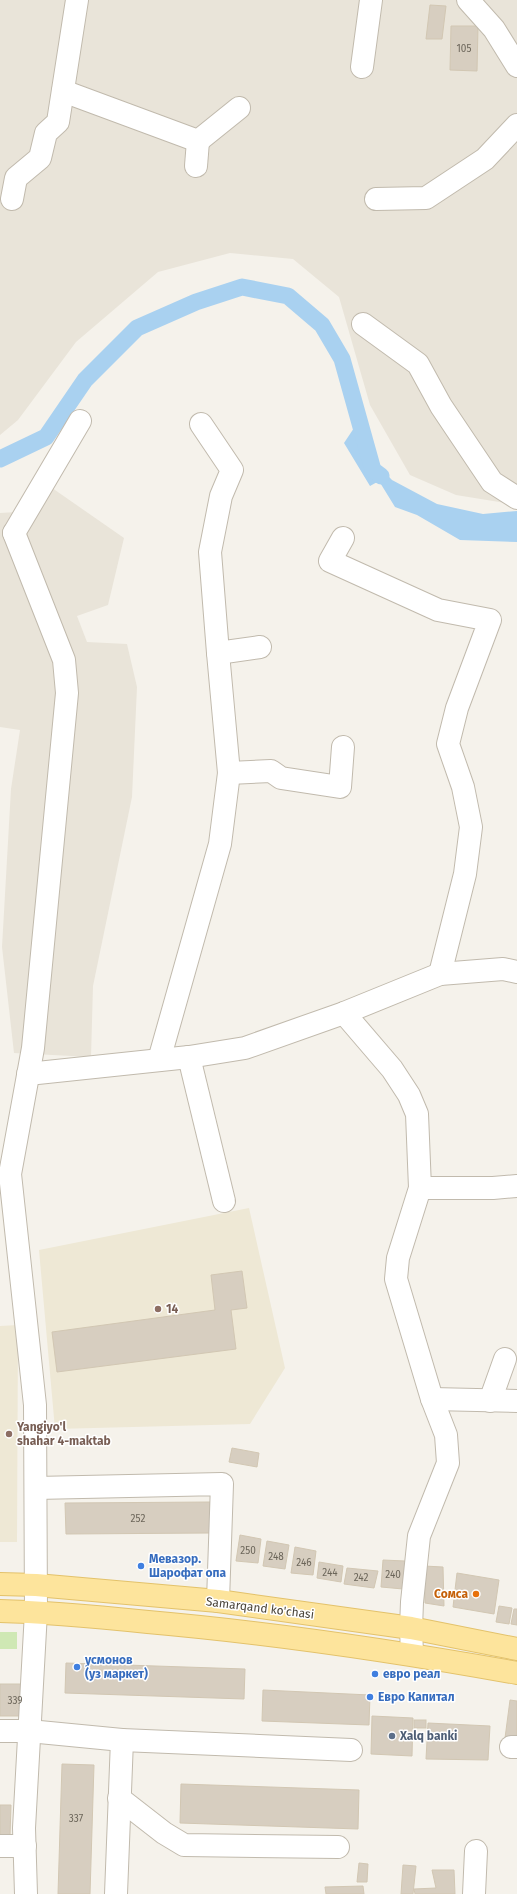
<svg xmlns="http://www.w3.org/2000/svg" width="517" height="1894" viewBox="0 0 517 1894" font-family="'Fira Sans',sans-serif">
	<rect width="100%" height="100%" fill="#f5f2eb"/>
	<g fill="#e9e4d9">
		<polygon points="0,0 517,0 517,505 456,495 410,475 370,405 339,297 293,259 230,253 158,272 76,342 18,420 0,435"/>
		<polygon points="42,481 124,538 108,605 77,616 87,642 127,644 137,687 132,797 93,986 91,1057 14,1053 2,947 11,789 20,730 0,727 0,513 16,512"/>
	</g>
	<g fill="#eee8d5">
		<polygon points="249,1208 285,1368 250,1424 55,1429 39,1250"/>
		<polygon points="18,1325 17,1542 0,1542 0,1326"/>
	</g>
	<rect fill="#cfe8b4" x="0" y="1632" width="17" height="17"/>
	<polygon fill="#a9d1f0" points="360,419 368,455 392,480 437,504 483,514 517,511 517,542 460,540 417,515 395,507 379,481 370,486 344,443"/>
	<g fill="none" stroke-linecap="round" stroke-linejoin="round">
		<polyline stroke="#a9d1f0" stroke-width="17" points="0,459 46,437 85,380 137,328 196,302 242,287 288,296 322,325 342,359 373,470 381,476"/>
	</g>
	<g fill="#d7cec0" stroke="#d2c7b3">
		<polygon points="430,5 446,6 442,39 426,39"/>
		<polygon points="451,26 478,26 477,71 450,70"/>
		<polygon points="242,1271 247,1308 231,1310 236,1349 57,1372 52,1332 215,1310 211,1275"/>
		<polygon points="232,1448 259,1453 257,1467 229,1462"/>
		<polygon points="210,1502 210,1533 66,1534 65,1503"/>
		<polygon points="240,1535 261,1539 258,1563 236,1561"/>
		<polygon points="267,1541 289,1545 285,1569 263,1566"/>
		<polygon points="295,1547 316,1551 313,1575 291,1573"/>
		<polygon points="383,1560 405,1561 403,1589 381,1587"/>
		<polygon points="319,1562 343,1566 341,1582 317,1578"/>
		<polygon points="424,1566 443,1567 444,1606 425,1603"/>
		<polygon points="347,1568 378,1571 374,1588 344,1584"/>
		<polygon points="457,1573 499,1580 494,1614 453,1607"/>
		<polygon points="499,1606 512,1608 509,1624 496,1622"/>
		<polygon points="514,1609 517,1609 517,1625 511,1624"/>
		<polygon points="66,1663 245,1669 244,1699 65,1693"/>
		<rect x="0" y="1684" width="29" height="32"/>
		<polygon points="263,1690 370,1695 369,1725 262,1721"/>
		<polygon points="510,1700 517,1701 517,1739 505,1738"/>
		<polygon points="372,1716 413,1718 412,1756 371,1754"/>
		<rect x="414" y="1720" width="12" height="8"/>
		<polygon points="428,1723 490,1726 488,1760 426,1759"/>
		<polygon points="62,1764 94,1765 90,1894 58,1894"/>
		<polygon points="181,1784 359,1790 358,1829 180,1823"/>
		<polygon points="0,1805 11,1805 10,1836 0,1835"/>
		<polygon points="359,1863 368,1864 367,1882 357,1882"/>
		<polygon points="403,1865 416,1866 413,1894 401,1894"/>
		<polygon points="432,1870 454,1870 455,1894 415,1894 414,1889 436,1888"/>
		<polygon points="363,1886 364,1894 326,1894 325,1887"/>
	</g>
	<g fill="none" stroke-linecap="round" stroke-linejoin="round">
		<g stroke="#c1baad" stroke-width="24">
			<g id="minor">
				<polyline points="468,0 494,29 517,66"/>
				<polyline points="362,67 371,0"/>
				<polyline points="63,91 198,141 239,108"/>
				<polyline points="196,166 198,141"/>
				<polyline points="12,199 16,178 40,158 46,133 58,122 77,0"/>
				<polyline points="376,199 426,198 485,159 517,125"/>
				<polyline points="363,324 418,364 441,406 492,482 517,498"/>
				<polyline points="201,424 232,470 221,496 210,552 218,653 260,647"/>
				<polyline points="14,533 64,660 67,693 33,1048 10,1174 35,1405 36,1612 24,1828 26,1894"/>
				<polyline points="14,533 80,421"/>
				<polyline points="343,538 330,561 438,610 490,620 457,708 448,744 463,787 471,827 465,874 440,974"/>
				<polyline points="218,653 229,773 271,771 281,778 340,787 343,747"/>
				<polyline points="344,1013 392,1069 409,1095 417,1114 420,1188 398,1258 396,1279 432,1399 446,1435 448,1463 419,1536 412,1602 411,1628 412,1654"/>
				<polyline points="189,1057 224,1201"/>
				<polyline points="159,1060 220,844 229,773"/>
				<polyline points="28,1074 189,1057 245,1048 344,1013 440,974 503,969 517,972"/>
				<polyline points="420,1188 493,1188 517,1186"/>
				<polyline points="432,1399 517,1401"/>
				<polyline points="490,1401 505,1359"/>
				<polyline points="36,1488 222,1484 218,1601"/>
				<polyline points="0,1731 29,1731 122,1740 116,1894"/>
				<polyline points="122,1740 351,1750"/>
				<polyline points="511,1747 517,1747"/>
				<polyline points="119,1798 164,1833 184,1845 338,1847"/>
				<polyline points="0,1846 25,1846"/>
				<polyline points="474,1894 476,1851"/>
			</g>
		</g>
		<g stroke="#e3c26b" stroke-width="24">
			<g id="major">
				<polyline points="0,1584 36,1585 218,1601 411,1628 517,1649"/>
				<path d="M0,1611C50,1612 99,1617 148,1622C272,1633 395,1651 517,1673"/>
			</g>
		</g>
		<use href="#minor" stroke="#fff" stroke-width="22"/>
		<use href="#major" stroke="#fde49c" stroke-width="22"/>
	</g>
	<g fill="#8d6e63" stroke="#fff" stroke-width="1.5">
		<circle cx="158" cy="1309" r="4"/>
		<circle cx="9" cy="1434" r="4"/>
	</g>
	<g fill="#3f7fe0" stroke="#fff" stroke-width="1.5">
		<circle cx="141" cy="1566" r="4"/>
		<circle cx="77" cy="1667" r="4"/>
		<circle cx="375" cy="1674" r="4"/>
		<circle cx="370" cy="1697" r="4"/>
	</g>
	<circle fill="#e8710a" stroke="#fff" stroke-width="1.5" cx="476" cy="1594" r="4"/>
	<circle fill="#5c6f8a" stroke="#fff" stroke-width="1.5" cx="392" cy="1736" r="4"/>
	<g text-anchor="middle" stroke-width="3" stroke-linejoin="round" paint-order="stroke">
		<g font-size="10" fill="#6c665a">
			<text x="464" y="52">105</text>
			<text x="138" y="1522">252</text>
			<text x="248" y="1554">250</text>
			<text x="276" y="1560">248</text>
			<text x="304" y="1566">246</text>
			<text x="330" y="1576">244</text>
			<text x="393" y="1578">240</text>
			<text x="361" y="1581">242</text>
			<text x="15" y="1704">339</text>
			<text x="76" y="1822">337</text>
		</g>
		<g font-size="12" font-weight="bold" fill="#785e54" stroke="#fff" text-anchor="start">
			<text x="166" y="1313">14</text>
			<text x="17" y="1431">Yangiyo'l<tspan x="17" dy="14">shahar 4-maktab</tspan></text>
		</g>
		<g font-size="12" font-weight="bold" fill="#366cbe" stroke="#fff" text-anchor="start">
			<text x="149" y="1563">Мевазор.<tspan x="149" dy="14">Шарофат опа</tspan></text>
			<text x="85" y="1664">усмонов<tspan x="85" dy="14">(уз маркет)</tspan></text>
			<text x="383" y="1678">евро реал</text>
			<text x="378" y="1701">Евро Капитал</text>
		</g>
		<g font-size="12" font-weight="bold" fill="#c56008" stroke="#fff" text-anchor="end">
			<text x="468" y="1598">Сомса</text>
		</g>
		<g font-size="12" fill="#494338" stroke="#fff">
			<text transform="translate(260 1608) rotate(7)" y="4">Samarqand ko'chasi</text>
		</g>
		<g font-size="12" font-weight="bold" fill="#4e5e75" stroke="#fff" text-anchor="start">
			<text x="400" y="1740">Xalq banki</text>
		</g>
	</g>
</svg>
